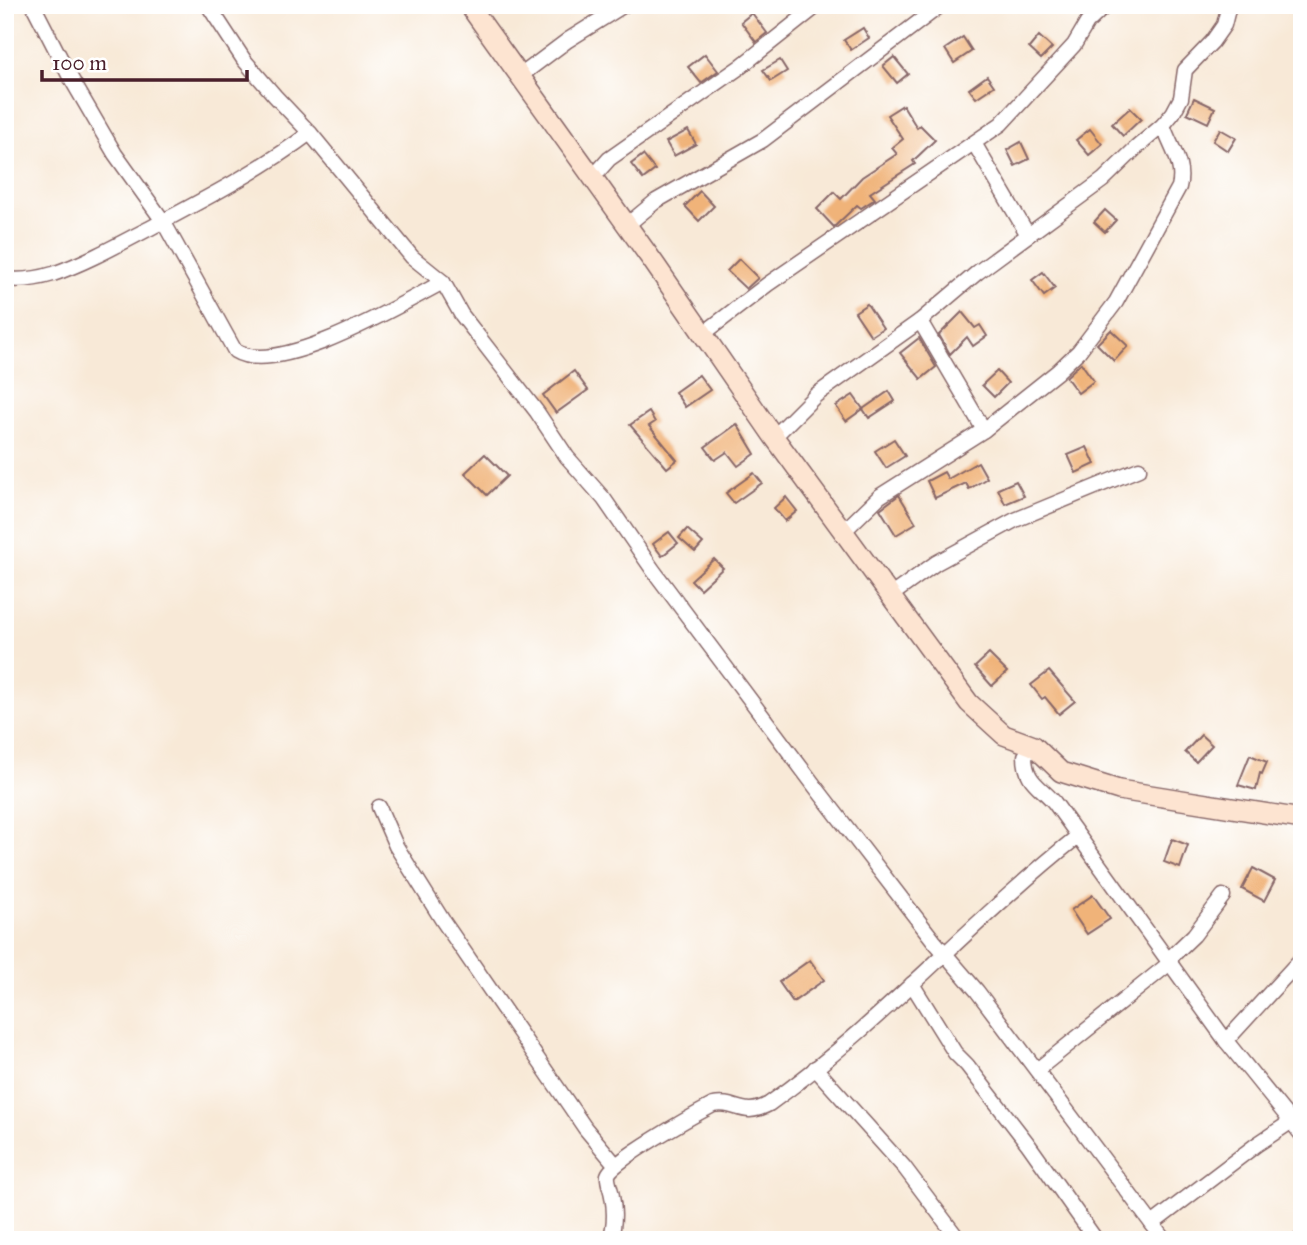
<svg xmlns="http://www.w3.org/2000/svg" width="1307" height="1245" viewBox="0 0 1307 1245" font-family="'IM FELL Great Primer',serif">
	<rect width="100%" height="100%" fill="#fff"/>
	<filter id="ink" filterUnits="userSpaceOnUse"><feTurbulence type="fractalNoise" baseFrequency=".0143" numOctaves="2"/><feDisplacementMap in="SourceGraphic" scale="14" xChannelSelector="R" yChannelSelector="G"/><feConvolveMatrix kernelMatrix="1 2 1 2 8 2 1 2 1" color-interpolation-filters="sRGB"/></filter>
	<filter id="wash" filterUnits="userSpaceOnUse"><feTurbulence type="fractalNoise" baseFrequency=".00686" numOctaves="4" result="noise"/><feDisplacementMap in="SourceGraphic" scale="28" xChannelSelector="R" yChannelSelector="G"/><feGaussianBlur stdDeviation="1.57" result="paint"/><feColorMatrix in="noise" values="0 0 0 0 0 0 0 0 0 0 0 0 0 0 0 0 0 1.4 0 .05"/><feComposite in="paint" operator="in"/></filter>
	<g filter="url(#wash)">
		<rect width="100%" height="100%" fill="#f8e9d7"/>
		<g id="blocks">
			<g fill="#f0b379">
				<polygon points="752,13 767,33 756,42 741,22"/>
				<polygon points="863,28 869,38 851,50 844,40"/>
				<polygon points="1039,36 1052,48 1041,59 1029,48"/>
				<polygon points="963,37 972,51 954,63 945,49"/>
				<polygon points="705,54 718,71 701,83 688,67"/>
				<polygon points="894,57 908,74 897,83 883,66"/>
				<polygon points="780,60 787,71 771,81 763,70"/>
				<polygon points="987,76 994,86 976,98 969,89"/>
				<polygon points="1194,98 1215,108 1208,123 1187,113"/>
				<polygon points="903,105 917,128 920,125 935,140 913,161 915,164 870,193 875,199 861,208 857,205 834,227 817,209 834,192 841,199 862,177 897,154 892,148 903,139 887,115"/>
				<polygon points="1130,108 1141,119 1123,136 1112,124"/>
				<polygon points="1090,129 1102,144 1089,155 1076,140"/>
				<polygon points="1220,129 1236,138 1228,151 1213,141"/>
				<polygon points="688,130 696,144 674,156 666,142"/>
				<polygon points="1021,142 1029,159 1015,166 1007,150"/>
				<polygon points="643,155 655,170 643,179 631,164"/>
				<polygon points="700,191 714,206 699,221 685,206"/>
				<polygon points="1105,210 1116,220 1105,232 1094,222"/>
				<polygon points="739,259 758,278 746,289 727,271"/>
				<polygon points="1043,272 1055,288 1044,296 1032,280"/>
				<polygon points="867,304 883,328 871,336 855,312"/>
				<polygon points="962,312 975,328 980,325 987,336 973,346 967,337 950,354 939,335"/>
				<polygon points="1111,330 1128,346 1114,361 1097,344"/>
				<polygon points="919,338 936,367 921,379 900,353"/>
				<polygon points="1081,363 1094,381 1078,393 1066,377"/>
				<polygon points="574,371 588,390 556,413 543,395"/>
				<polygon points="997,371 1008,383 994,397 982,385"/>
				<polygon points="699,375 710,390 685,407 675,392"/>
				<polygon points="889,391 895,401 869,418 863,409"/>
				<polygon points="853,395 863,409 846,421 836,406"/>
				<polygon points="649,412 655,422 649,426 677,460 667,468 630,425"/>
				<polygon points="737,424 755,454 738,466 727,452 715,460 705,447"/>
				<polygon points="894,439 905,456 886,468 875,451"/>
				<polygon points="1087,447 1095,464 1076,473 1068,455"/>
				<polygon points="485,454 507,476 487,495 465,473"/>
				<polygon points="978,462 987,478 969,489 966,483 935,498 927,481 944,472 948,479"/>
				<polygon points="754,473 762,483 734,503 726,493"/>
				<polygon points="1016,481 1024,496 1005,504 998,489"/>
				<polygon points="899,495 916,523 896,535 880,509"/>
				<polygon points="786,497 797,511 785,521 774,508"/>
				<polygon points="687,529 703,543 695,552 679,538"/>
				<polygon points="669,532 678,543 662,556 653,544"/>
				<polygon points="714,559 723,568 700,589 691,580"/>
				<polygon points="989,654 1007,672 992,686 975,667"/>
				<polygon points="1049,671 1075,701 1059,714 1045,697 1042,699 1031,685"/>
				<polygon points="1201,735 1212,745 1196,762 1185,752"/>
				<polygon points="1250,755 1267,762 1262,774 1260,773 1256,790 1238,785"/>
				<polygon points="1172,839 1188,845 1180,868 1164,862"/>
				<polygon points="1253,868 1275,880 1264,901 1242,889"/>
				<polygon points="1093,895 1110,919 1087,934 1071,910"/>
				<polygon points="810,960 824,980 793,1002 779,982"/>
			</g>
		</g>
	</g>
	<g filter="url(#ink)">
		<use href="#blocks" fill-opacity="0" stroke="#876667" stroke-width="2"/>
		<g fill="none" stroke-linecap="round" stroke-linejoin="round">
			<g stroke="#876667" stroke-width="17">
				<g id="street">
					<path d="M33,5L69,75L115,154L163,221L235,351C278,378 401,304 443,282"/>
					<polyline points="208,5 244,60 275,96 310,133 412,257 443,282 461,314 537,412 567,457 604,499 653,570 817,789 934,941 977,991 1164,1240"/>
					<polyline points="520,76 568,40 624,5"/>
					<polyline points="974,143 1028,235"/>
					<polyline points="593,177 609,159 740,67 818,5"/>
					<polyline points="627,225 656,201 763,140 941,5"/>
					<path d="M5,279C21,281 37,279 53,274C88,262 121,243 154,226C207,198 262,169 310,133"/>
					<polyline points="920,321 984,430"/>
					<polyline points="703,334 768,284 1001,124 1074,45 1087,23 1106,5"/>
					<polyline points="774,437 816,395 920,321 978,272 1103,180 1136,148 1163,125 1173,113 1181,98 1185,70 1212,42 1224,25 1229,5"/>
					<path d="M843,532L880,496L984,430L1057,372L1079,351L1116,302L1179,187C1185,164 1170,147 1163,125"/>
					<polyline points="890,596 936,563 1015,520 1139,469"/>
					<path d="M1034,746L1025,756C1025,781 1039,785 1054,802L1226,1041L1302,1135"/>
					<polyline points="379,807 396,846 443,921 585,1128 615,1164"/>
					<polyline points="912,984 955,1053 967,1065 1028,1144 1096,1240"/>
					<polyline points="1226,1041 1302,958"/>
					<polyline points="815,1068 904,1167 959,1240"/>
					<polyline points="1037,1070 1171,962 1170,958 1194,935 1223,896"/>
					<polyline points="1152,1224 1256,1145 1292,1121"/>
					<path d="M610,1240C615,1225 615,1211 612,1196C611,1189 607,1181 608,1175C611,1161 696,1114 713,1105C736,1100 742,1119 769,1104C880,1025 971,921 1077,837"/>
					<polyline points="1299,1240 1302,1238"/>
				</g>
			</g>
			<g stroke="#876667" stroke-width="22">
				<polyline id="secondary" points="469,5 654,263 774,437 969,703 1004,735 1034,746 1061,772 1119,790 1302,819"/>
			</g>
			<use href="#street" stroke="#fff" stroke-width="14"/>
			<use href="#secondary" stroke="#fde4d1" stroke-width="19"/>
		</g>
	</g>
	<rect width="1307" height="1245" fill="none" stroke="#fff" stroke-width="28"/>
	<path d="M42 70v10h205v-10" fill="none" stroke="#4a1f2b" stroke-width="3.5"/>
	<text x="52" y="70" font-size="21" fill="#4a1f2b" stroke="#ffffff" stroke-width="5" paint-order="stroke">100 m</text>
</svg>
